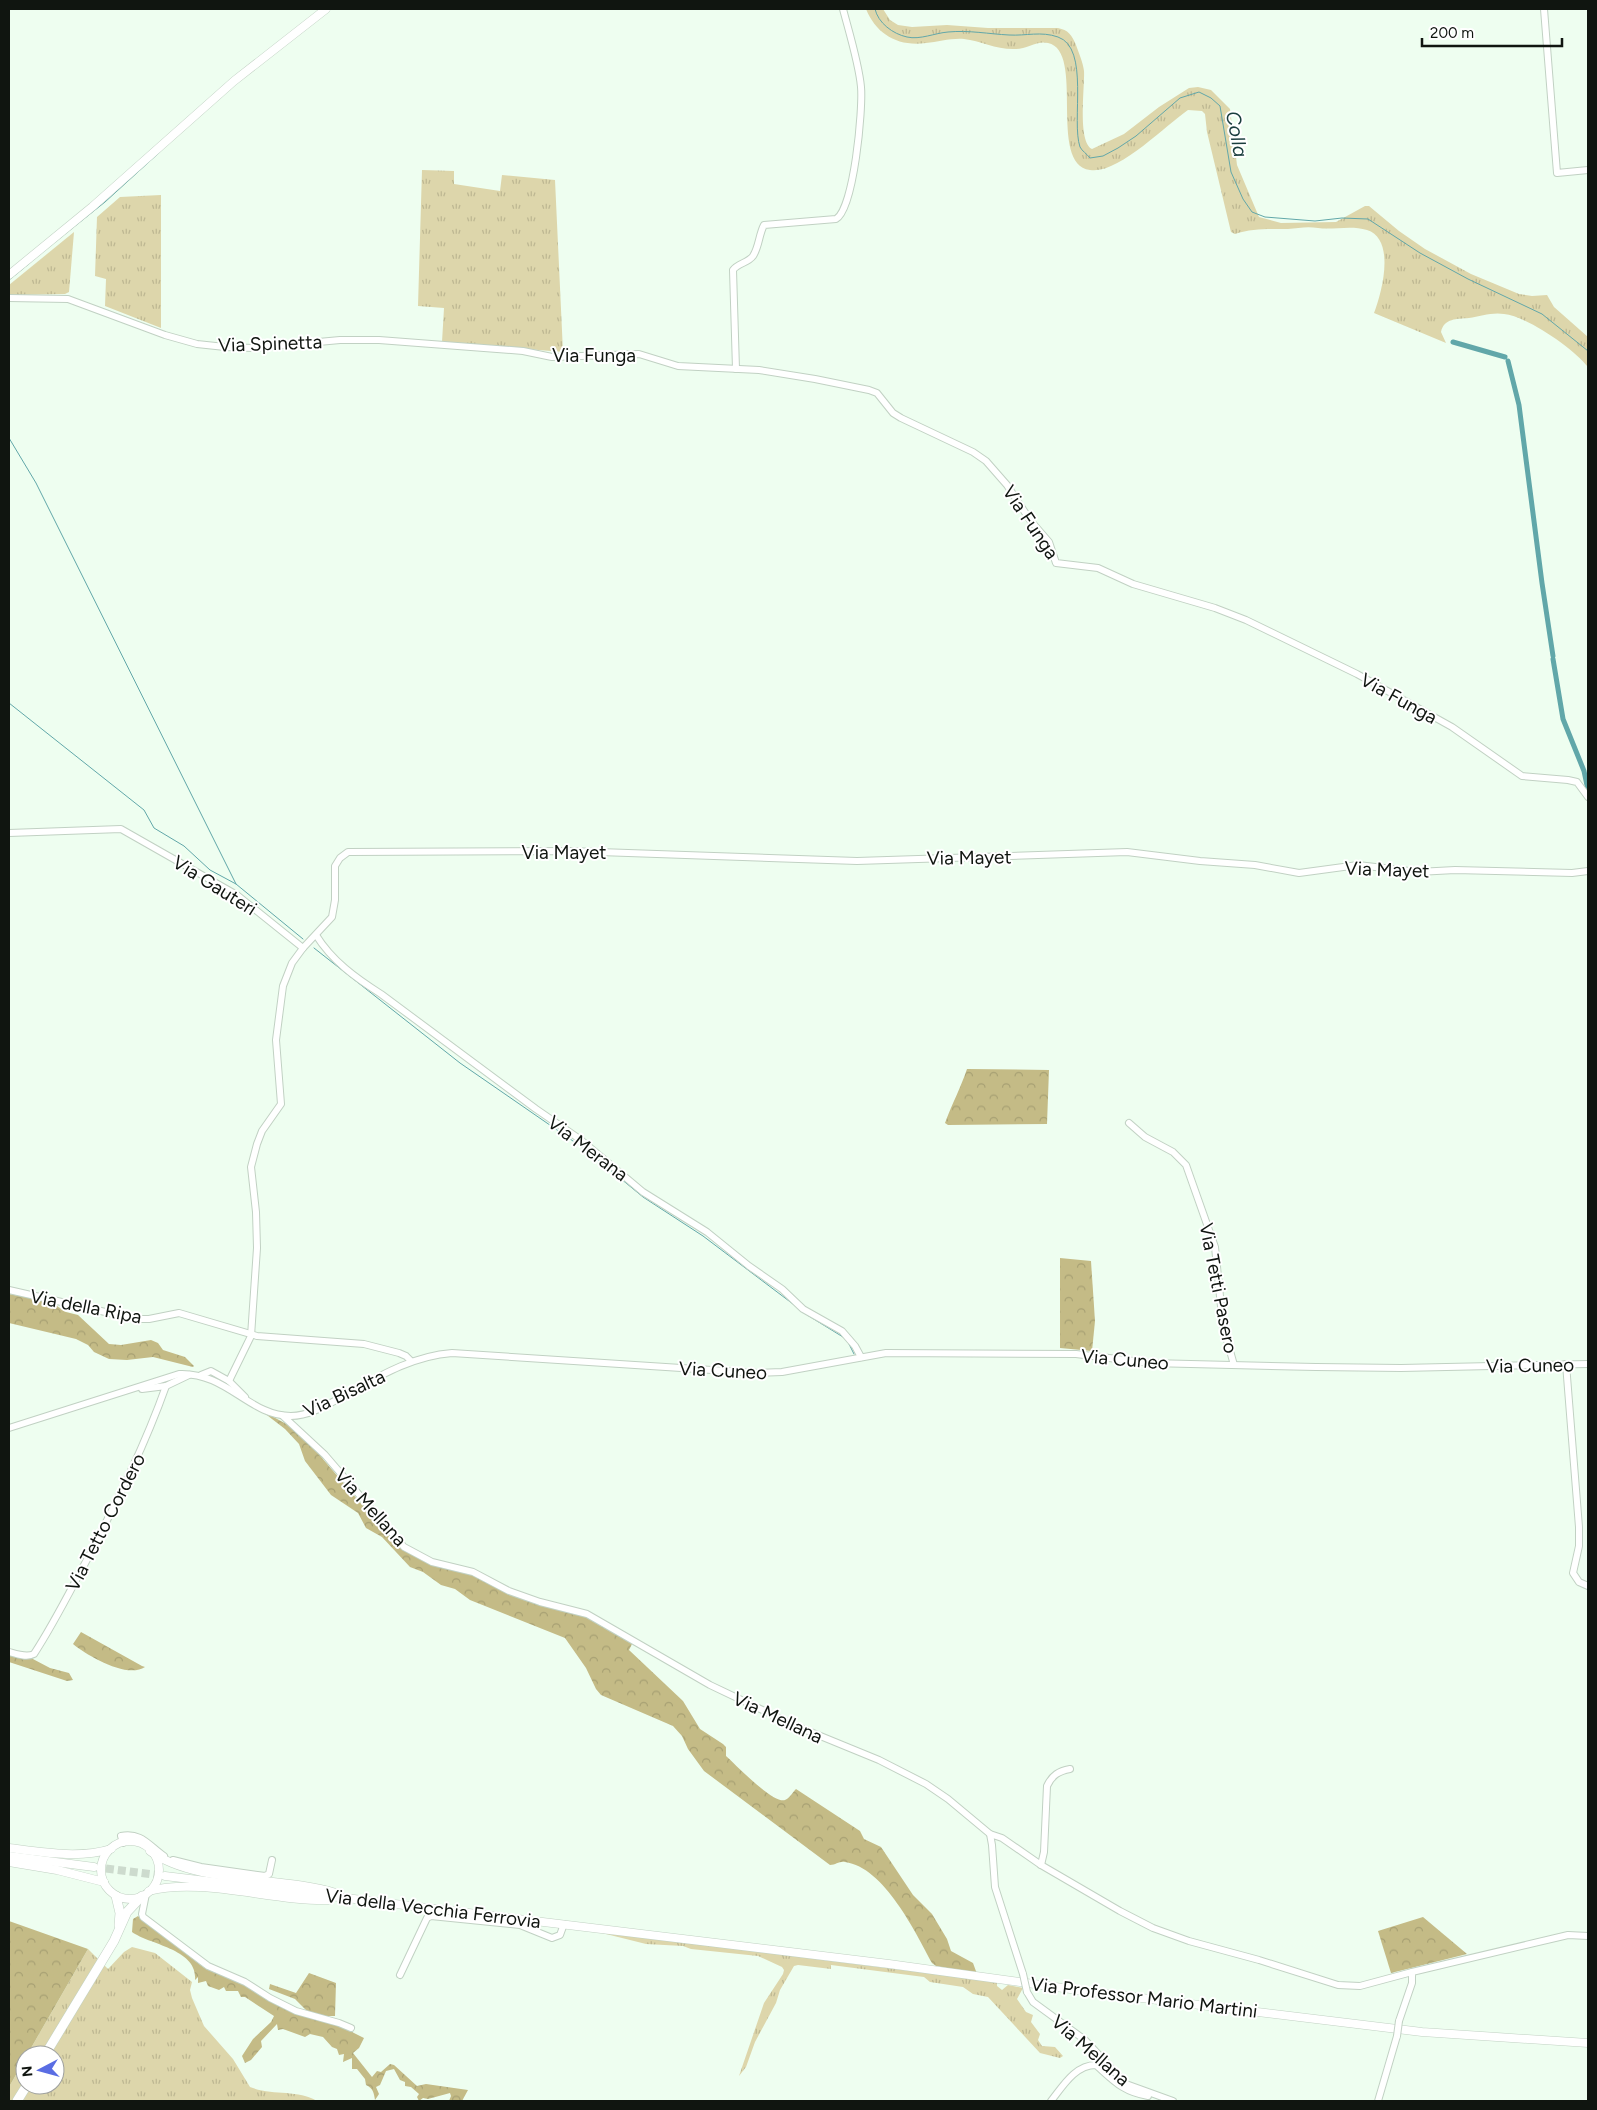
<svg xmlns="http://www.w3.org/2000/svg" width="1597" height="2110" viewBox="0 0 1597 2110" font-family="Figtree,sans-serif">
	<defs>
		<pattern id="grass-tufts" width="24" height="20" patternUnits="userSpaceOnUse" patternTransform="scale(1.25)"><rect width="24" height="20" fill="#ddd6ab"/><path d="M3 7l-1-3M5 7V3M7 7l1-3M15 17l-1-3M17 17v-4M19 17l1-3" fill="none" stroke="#bdb792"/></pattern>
		<pattern id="forest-crowns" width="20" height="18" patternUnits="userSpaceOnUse" patternTransform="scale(1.25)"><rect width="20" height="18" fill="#c4bb86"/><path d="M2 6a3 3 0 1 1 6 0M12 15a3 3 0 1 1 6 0" fill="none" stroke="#a7a073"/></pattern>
	</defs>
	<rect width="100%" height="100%" fill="#eefef0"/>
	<g fill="url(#grass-tufts)">
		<path d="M866,9H883L890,20L898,25L912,27L947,25L988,28H1058C1068,30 1072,35 1076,45C1079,54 1083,62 1084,71C1085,86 1077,142 1092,149L1124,134L1159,107L1189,88L1198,87L1211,90L1230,109L1237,165L1259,217L1281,223L1336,222L1365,206H1369L1399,231L1425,249L1471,274L1519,294L1532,296L1547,295L1554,307L1588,337V367C1574,349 1527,316 1504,314C1493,312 1480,316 1469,318C1457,319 1444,318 1441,332L1446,343L1374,313C1382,293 1396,239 1367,230C1351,225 1334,230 1318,228C1308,226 1298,228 1288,229C1269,229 1253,228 1235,234L1231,232L1207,132L1205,114L1202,111L1188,110C1165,126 1117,175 1090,170C1047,164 1086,51 1048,43C1038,40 1027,49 1016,49C997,50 981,41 964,39C951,38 938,42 926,43C898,47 876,34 866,9Z"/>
		<polygon points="422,170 454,171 454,184 500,191 502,175 555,180 563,352 442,342 444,308 418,306"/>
		<polygon points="161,195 161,328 105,306 106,279 95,276 97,217 120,197"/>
		<polygon points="74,232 69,292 65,294 9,295 9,285"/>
		<polygon points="594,1931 997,1982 997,1986 1002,1990 1008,1985 1023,1988 1017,1999 1026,2012 1033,2015 1031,2022 1040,2034 1038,2040 1042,2046 1055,2047 1063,2056 1060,2058 1040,2053 988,1997 973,1994 963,1987 930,1982 924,1977 831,1965 831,1969 798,1965 794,1966 780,1990 776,2003 755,2042 746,2067 739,2076 764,2003 783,1974 784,1970 782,1967 758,1956 691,1949 683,1946 646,1944"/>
		<path d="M132,1947L155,1953L192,1982L190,1990L192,1998L204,2026L233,2059L250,2087C272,2096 297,2089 317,2101H9V2087L25,2059V2085H55V2055H27L88,1949L108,1969L124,1952Z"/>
	</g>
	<g fill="url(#forest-crowns)">
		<path d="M967,1069L1049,1070L1047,1124L948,1125L945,1123C952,1104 961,1087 967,1069Z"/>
		<polygon points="1060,1258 1091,1261 1095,1321 1092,1351 1060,1348"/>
		<polygon points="9,1294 51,1302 66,1312 78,1315 109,1344 121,1345 151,1340 158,1343 163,1350 185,1357 194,1366 193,1367 153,1357 127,1360 109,1359 94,1352 88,1345 76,1339 9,1323"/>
		<path d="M259,1409L288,1425L311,1445L398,1547L423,1561L472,1574L496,1587L578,1613L598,1622L630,1641L632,1644L629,1650L683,1701L700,1729L723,1744L726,1747V1756C736,1765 773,1804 785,1800C789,1799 793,1792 796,1789L860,1831L864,1839L881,1847L913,1895L932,1914L947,1939L951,1951L973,1963L977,1974L936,1966L932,1963C916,1933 884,1867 845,1862C839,1861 836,1865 830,1865L704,1771L688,1749L682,1736L673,1726L601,1695L596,1689L586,1668L565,1638L470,1600L455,1589L441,1585L423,1572L410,1567L382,1537L366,1528L358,1513L331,1495L305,1461L299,1444L285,1429Z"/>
		<path d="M81,1632L142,1666L145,1667C127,1679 88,1656 73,1644Z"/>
		<polygon points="9,1653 31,1658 50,1668 69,1673 73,1680 67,1681 9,1662"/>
		<path d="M138,1916L203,1967L247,1985L267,2000L303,2016L314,2014L306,2010L295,1999L269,1989L270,1984L296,1993L309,1973L336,1983L335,2016H324L323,2020L332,2025H338L364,2038L359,2048L353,2053L372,2077L377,2071L381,2072L390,2064L394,2065L417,2086L426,2084L468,2090L462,2101H449L451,2096L450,2093L428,2099L423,2098L419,2101L417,2097L419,2094L411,2087L405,2086V2082L400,2080L394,2069L386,2071L380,2085L376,2087L379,2094L375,2100C374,2093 373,2088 366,2085L365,2079L357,2069H352V2058L343,2062L344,2054L339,2055L337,2049L332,2047L323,2037L310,2034L305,2037L283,2029L278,2030L277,2024L261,2041L262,2047L251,2060L245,2063L242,2056L253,2039L271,2022L274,2016L245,1997H241L238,1991H226L224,1987L219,1990L208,1986L206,1981L198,1983V1977L195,1980C198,1949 150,1945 132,1932L133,1919Z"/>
		<polygon points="1423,1917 1467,1954 1391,1973 1378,1931"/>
		<polygon points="9,1921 88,1949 27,2055 25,2055 25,2059 9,2087"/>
	</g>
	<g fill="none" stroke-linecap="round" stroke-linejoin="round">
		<g stroke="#61a7a9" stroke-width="1">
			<path d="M875,9C878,23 893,34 907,37C920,40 935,33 948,32C969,30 989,34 1009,35C1026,36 1041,31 1058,37C1090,48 1071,121 1080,147C1082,151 1087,154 1090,158L1103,156L1118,148L1136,136L1180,98L1199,92L1211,98L1220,106L1231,172L1243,199L1252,212L1265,217L1315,221L1342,218L1368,219L1420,253L1468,279L1542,314L1588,351"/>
			<polyline points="50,246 105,202 162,150"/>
			<polyline points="9,280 31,262"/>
			<polyline points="9,438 36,483 236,884"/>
			<polyline points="9,703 144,810 154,828 184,846 210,870 236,884 303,939"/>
			<polyline points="314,948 460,1063 586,1150 643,1197 703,1236 793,1304"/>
			<polyline points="804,1313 843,1337"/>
			<polyline points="849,1344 854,1354"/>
		</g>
		<g stroke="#61a7a9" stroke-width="5">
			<polyline points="1453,342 1505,357"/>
			<polyline points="1508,361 1519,405 1542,583 1553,656"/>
			<polyline points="1553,659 1563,719 1584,771 1588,790"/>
		</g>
		<polyline stroke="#cddbce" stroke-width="8" stroke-dasharray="8 4" stroke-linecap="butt" points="94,1867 165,1876"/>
		<g stroke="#c1d1c3" stroke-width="8">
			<g id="minor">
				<polyline points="1544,9 1557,173 1588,170"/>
				<polyline points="9,298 68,299 165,335 197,344 225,347 253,348 340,340 379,340 523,351 552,357 639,354 678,366 759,370 815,379 869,390 877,393 893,413 901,418 973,452 986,461 1007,485 1030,520 1049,542 1056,563 1098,568 1133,584 1215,608 1246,620 1357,674 1452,727 1522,776 1568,780 1577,782 1588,797"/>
				<path d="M736,369L733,270C738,263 748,263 753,256C759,247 759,234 764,225L836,219C854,209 863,109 861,87C859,64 849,32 843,9"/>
				<polyline points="9,833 121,829 237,895 303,948"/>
				<path d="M316,935C332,961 356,978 381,994L536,1109L581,1140L643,1192L707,1232L749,1266L782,1289L803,1309L842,1331L855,1346L861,1357"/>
				<polyline points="1129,1123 1145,1137 1173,1152 1186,1165 1215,1247 1223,1326 1234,1365"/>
				<polyline points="9,1290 136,1319 149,1319 179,1313 257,1336 364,1344 399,1353 406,1356 411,1361"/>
				<polyline points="1566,1364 1579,1527 1579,1546 1573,1573 1579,1582 1588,1586"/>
				<polyline points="201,1375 211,1371 229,1381 245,1397"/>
				<polyline points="229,1381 251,1336 257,1248 256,1212 251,1167 257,1144 262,1131 281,1104 276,1040 283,986 292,963 303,948 332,917 335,900 335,866 340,858 348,852 571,851 857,861 1127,852 1200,861 1255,865 1299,873 1358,865 1418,872 1455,870 1572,873 1588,871"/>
				<polyline points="142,1389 166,1386"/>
				<polyline points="283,1416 325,1455 404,1547 432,1562 473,1572 509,1591 540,1602 587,1614 710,1685 796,1726 879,1760 926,1784 948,1799 990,1834 992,1845 995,1887 1023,1974"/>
				<path d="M9,1428L179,1374C227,1372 249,1416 291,1416C311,1416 330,1403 347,1394C381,1375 413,1356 452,1353L758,1373L782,1372L886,1353L1076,1354L1150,1363L1316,1367L1401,1368L1588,1364"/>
				<path d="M9,1652C16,1654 27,1658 34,1654C55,1622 72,1587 90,1554C118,1499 145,1445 166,1386L189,1375"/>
				<polyline points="990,1834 1002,1838 1041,1865 1120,1911 1153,1928 1189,1941 1259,1960 1338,1985 1360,1986 1412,1972"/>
				<path d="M123,1843L121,1836C142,1832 149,1846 164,1856"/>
				<polyline points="173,1860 201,1867 265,1876 269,1874 272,1860"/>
				<path d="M1041,1865L1044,1852L1047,1786C1052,1775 1059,1771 1070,1769"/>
				<polyline points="146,1894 142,1914 143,1917 208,1966 245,1982 270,1998 296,2011 339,2023 351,2028"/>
				<polyline points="400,1975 427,1918 431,1916 520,1925 552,1938 560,1935 564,1924"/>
				<polyline points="1027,1992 1033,2002 1085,2040 1126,2084 1173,2101"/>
				<polyline points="1399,2021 1412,1983 1412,1972 1568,1935 1588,1936"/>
				<path d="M1051,2101C1063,2086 1075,2065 1096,2065C1114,2081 1123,2092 1148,2096"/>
				<polyline points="1378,2101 1397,2036"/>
			</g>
		</g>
		<g stroke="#c1d1c3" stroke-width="9">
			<g id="major">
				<polyline points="9,275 92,207 234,81 326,9"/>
				<circle cx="130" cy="1870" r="29"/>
				<path d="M9,1848C41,1852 79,1859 111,1849"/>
				<path d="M150,1851C195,1884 281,1876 336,1893"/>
				<polyline points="9,1856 94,1867"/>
				<polyline points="9,1862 57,1870 104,1882"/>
				<polyline points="165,1876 889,1964 1092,1992 1422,2032 1588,2043"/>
				<path d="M149,1891C202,1877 274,1902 330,1900"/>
			</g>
		</g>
		<g stroke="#c1d1c3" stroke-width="10">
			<g id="highway">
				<polyline points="116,1896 120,1913 119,1925"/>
				<polyline points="45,2055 114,1941 127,1912 142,1896"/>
				<polyline points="17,2101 27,2085"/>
			</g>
		</g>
		<use href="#minor" stroke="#fff" stroke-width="6"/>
		<use href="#major" stroke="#fff" stroke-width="8"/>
		<use href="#highway" stroke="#fff" stroke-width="9"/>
		<g stroke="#c1d1c3" stroke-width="8" stroke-linecap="butt">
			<g id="minor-bridge">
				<polyline points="1023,1974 1027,1992"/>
				<polyline points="1397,2036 1399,2021"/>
			</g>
		</g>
		<use href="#minor-bridge" stroke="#fff" stroke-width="6"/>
	</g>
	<g text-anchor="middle" stroke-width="4" stroke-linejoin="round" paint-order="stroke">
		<g font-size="19" fill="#101510" stroke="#fff">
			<text transform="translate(270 343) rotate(-2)" y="7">Via Spinetta</text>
			<text x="594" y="362">Via Funga</text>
			<text transform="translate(1031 522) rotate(56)" y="7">Via Funga</text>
			<text transform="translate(1399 698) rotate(29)" y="7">Via Funga</text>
			<text x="564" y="859">Via Mayet</text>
			<text transform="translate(969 857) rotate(-1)" y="7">Via Mayet</text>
			<text transform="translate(1387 869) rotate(2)" y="7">Via Mayet</text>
			<text transform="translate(215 885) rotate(32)" y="7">Via Gauteri</text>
			<text transform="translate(588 1148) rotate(37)" y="7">Via Merana</text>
			<text transform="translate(1219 1288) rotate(79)" y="7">Via Tetti Pasero</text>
			<text transform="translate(86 1306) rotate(11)" y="7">Via della Ripa</text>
			<text transform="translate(1125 1359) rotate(5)" y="7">Via Cuneo</text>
			<text transform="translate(1530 1365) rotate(-1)" y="7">Via Cuneo</text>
			<text transform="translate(723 1370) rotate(3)" y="7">Via Cuneo</text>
			<text transform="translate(344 1393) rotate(-25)" y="7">Via Bisalta</text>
			<text transform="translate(371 1507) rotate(48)" y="7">Via Mellana</text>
			<text transform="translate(105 1522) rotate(-63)" y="7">Via Tetto Cordero</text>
			<text transform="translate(778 1717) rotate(25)" y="7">Via Mellana</text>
			<text transform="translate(433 1908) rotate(7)" y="7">Via della Vecchia Ferrovia</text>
			<text transform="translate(1144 1997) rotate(7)" y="7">Via Professor Mario Martini</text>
			<text transform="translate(1091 2050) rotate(41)" y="7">Via Mellana</text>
		</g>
		<g font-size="20" font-style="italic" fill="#1a3d3e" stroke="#fff">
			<text transform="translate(1237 134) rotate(79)" y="7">Colla</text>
		</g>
	</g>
	<rect width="1597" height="2110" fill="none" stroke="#101510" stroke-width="20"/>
	<g transform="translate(40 2070) rotate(264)"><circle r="24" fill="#ffffff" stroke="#9fa19f"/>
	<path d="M0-4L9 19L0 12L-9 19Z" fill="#5a6de3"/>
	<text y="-8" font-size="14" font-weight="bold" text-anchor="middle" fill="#101510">N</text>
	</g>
	<path d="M1422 38v8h140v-8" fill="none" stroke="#101510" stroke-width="2.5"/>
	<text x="1430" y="38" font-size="15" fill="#101510" stroke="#ffffff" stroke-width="4" paint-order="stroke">200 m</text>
</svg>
